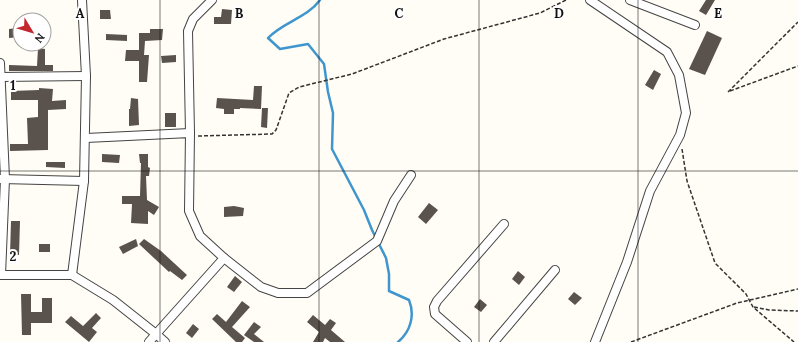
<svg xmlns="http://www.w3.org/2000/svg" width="798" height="342" viewBox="0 0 798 342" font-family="Lora,serif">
	<rect width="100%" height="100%" fill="#fffdf5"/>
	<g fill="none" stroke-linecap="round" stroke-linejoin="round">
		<path stroke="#3f96cf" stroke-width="2.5" d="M320,0C307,18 283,22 268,38L280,49L308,44L324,64L328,92L333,113L332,149L364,210L372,230L386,258L389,274V291L409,300C415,315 411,331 398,342"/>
	</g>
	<g fill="#5a524d">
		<polygon points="706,0 715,0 706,15 699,11"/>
		<polygon points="222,9 232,10 231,24 214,24 214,17 221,17"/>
		<polygon points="100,10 110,10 111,19 100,19"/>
		<polygon points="18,28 19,37 9,38 9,29"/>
		<polygon points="150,29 163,29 162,40 145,41 144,55 149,55 147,82 139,82 139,61 125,61 126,50 139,50 139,33 150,33"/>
		<polygon points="707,31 722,38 705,75 689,69"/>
		<polygon points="106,34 127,35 127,41 106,40"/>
		<polygon points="38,48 45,49 45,65 53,65 53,71 9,71 9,65 37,66"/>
		<polygon points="176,55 176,62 162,63 161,56"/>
		<polygon points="654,70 661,74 653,90 645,85"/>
		<polygon points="254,86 262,86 261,109 240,108 240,109 234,109 234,114 224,114 224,109 216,108 217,98 253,100"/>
		<polygon points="39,88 53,89 52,101 66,100 66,109 48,110 48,150 10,151 10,144 28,144 27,118 38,117 38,100 11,100 11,91 39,90"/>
		<polygon points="131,98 138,99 139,125 129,126 129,109 130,109"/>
		<polygon points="262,108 268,108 267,128 261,127"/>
		<rect x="165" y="113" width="11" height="14"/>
		<polygon points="102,154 120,155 119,163 102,162"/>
		<polygon points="139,154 148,154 148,167 150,168 149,176 146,176 147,200 159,207 154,215 148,211 148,224 131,223 132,204 122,204 122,196 140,196 141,163 140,163"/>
		<polygon points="46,162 65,162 65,168 46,167"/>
		<polygon points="429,203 438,210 426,224 418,217"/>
		<polygon points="234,206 244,208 243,216 224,217 224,207"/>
		<polygon points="11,221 20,221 19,255 10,255"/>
		<polygon points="136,239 138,246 123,254 119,247"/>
		<polygon points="144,239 161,251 187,275 182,280 170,271 169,272 139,244"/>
		<rect x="39" y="244" width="11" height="8"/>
		<polygon points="518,271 525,277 519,285 512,279"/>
		<polygon points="235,276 242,282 234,292 227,287"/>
		<polygon points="574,292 582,298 575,305 568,299"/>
		<polygon points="21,294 31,294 31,312 42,312 42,298 52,298 52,323 31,323 31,335 22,335"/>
		<polygon points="480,299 487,305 481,312 474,307"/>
		<polygon points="242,301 250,307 232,327 245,338 242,342 236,342 212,319 217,314 226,322"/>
		<polygon points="96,313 101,318 92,328 97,332 89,342 65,322 71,316 83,326"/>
		<polygon points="313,315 325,325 330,319 336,323 331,330 345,342 330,342 325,338 323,342 313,342 319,332 307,322"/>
		<polygon points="254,322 261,327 254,334 264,342 254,342 244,335"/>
		<polygon points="193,324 199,329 192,338 186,333"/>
	</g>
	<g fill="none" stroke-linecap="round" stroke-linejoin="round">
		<g stroke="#444" stroke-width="10">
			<g id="minor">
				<polyline points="590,0 667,52 679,75 686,113 680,135 650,191 627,262 595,342"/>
				<polyline points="630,0 695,25"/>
				<polyline points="0,63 5,179 1,275"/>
				<polyline points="0,77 86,76"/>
				<polyline points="190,133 188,31 193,19 212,0"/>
				<polyline points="1,179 84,181"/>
				<polyline points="224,258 261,287 278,293 307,293 377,241 394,201 411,175"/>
				<polyline points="0,275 72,275 113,300 156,334 224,258 200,236 189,211 190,133 86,138"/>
				<polyline points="72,275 84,181 86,76 82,0"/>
				<polyline points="149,342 156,334 165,342"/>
				<polyline points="467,342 435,314 434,307 437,301 504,224"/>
				<polyline points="494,342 555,270"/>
			</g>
		</g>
		<g stroke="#333" stroke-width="1.5" stroke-dasharray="4 2" stroke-linecap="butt">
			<polyline points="730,91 798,66"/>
			<polyline points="728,92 798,22"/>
			<polyline points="198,136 272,134 276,130 289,93 299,87 352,74 444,39 540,13 566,0"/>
			<polyline points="682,149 687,181 715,263 746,294 753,307 794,342"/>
			<polyline points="754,307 769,310 798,311"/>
			<polyline points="631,342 737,303 798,289"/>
		</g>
		<use href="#minor" stroke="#fff" stroke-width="8"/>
	</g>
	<path fill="none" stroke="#111" stroke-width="1" stroke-opacity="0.55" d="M160,0V342M319,0V342M479,0V342M638,0V342M0,171H798"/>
	<g font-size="13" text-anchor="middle" font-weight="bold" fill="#111" stroke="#fff" stroke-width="4" stroke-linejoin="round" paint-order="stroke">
		<text x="80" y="18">A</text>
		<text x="239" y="18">B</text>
		<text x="399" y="18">C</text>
		<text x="559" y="18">D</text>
		<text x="718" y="18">E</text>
		<text x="13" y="90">1</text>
		<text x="13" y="261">2</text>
	</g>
	<g transform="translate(32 32) rotate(128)"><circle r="19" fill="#ffffff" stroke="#a0a0a0"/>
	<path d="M0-3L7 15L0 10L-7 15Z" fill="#c4262e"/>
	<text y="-6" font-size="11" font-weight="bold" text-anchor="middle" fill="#111111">N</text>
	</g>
</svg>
